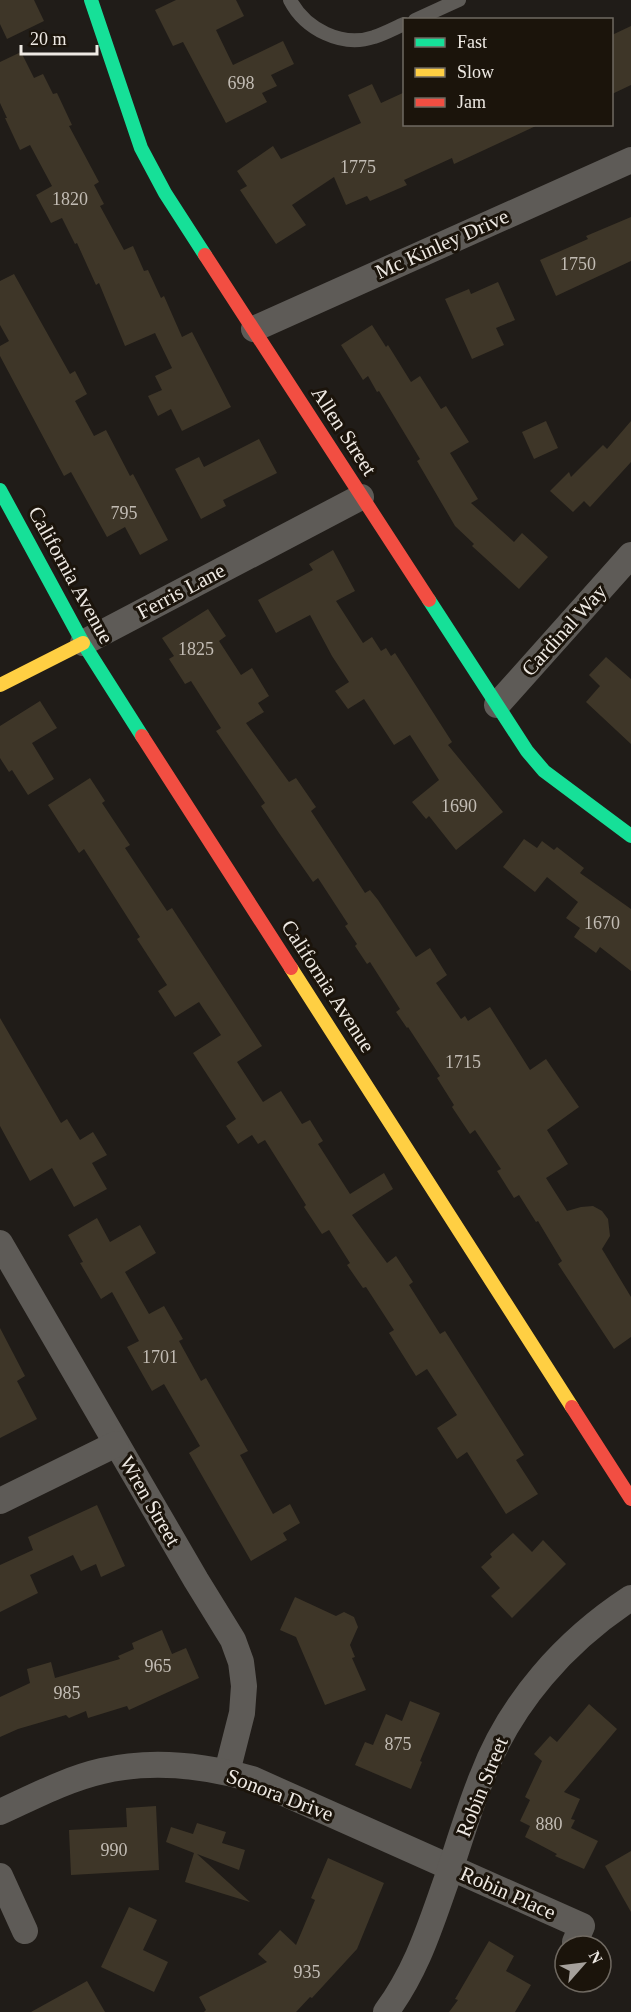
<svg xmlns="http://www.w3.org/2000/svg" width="631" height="2012" viewBox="0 0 631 2012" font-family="Georgia,serif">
	<rect width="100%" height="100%" fill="#201c18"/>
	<g fill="#3e3628">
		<polygon points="0,0 34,0 44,21 7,39 0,24"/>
		<polygon points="176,0 236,0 244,16 216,30 233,65 283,41 294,64 271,75 277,86 262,93 267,102 226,123 183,42 173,46 155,10"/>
		<polygon points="631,26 631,85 612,94 612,35"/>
		<polygon points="21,52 34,78 43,74 53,94 57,93 72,125 69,126 99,182 94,185 104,204 100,206 124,250 133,246 144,271 148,270 161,298 164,296 182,337 192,332 231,407 182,431 171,409 158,416 148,396 162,390 155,376 172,368 155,333 125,346 99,283 96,285 77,243 75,244 62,218 51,223 36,195 52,186 30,145 20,150 5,118 7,118 0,103 0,62"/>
		<polygon points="372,84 381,103 405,92 405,124 540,124 454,164 452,158 404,180 407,185 370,201 367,196 346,205 334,177 292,205 306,225 276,244 240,190 247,186 237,171 273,146 281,159 361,123 348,95"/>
		<polygon points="631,217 631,261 556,296 540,260 588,239 586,236"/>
		<polygon points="14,274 70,374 75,371 87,394 75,401 94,436 106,430 130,476 133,474 168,540 140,555 125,527 107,537 71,472 64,476 0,356 0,346 9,341 0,325 0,281"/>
		<polygon points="498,282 515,320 496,328 504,345 472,359 445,299 469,289 471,294"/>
		<polygon points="372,325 386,347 388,345 411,382 420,376 441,409 446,406 469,442 450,453 478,499 471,503 514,542 522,533 548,557 519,589 472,546 474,544 455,526 417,461 420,459 379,391 377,392 368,376 363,380 341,345"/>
		<polygon points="546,421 558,448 534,459 522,432"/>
		<polygon points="631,421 631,462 590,507 584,501 573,512 550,491 569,472 571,477 603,445 607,449"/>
		<polygon points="259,439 277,473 223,500 226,506 201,519 175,469 199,457 204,467"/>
		<polygon points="333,550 355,591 336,601 363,643 372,637 381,651 386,648 391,656 395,653 452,742 448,745 503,812 456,850 429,816 426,819 412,802 439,780 410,735 394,745 364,699 348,709 335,691 349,682 332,656 310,615 276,633 258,600 313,570 309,564"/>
		<polygon points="208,609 226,636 219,641 241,675 252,668 269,696 258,703 264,712 246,723 289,782 296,778 316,807 311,811 365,893 370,890 378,900 416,957 430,948 447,975 436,983 461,1019 465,1016 468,1021 490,1007 530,1070 546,1059 579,1107 547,1130 568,1164 546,1178 567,1211 581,1207 593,1206 602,1211 608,1219 610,1236 602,1249 631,1297 631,1337 614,1349 558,1264 562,1261 538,1221 536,1222 519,1195 514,1198 497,1171 501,1169 475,1130 470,1134 452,1107 454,1105 437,1078 440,1076 408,1027 407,1028 396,1012 400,1009 370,962 367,964 355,946 357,944 345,926 348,924 318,878 313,882 279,833 261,806 265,803 216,731 221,728 191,681 185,684 169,659 174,656 162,638"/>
		<polygon points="606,657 631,679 631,744 586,702 600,686 589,675"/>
		<polygon points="40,701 57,728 32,743 54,779 28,795 12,770 9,772 0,758 0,726"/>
		<polygon points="90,778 105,801 102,803 130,845 125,848 167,911 172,908 262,1046 237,1062 263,1102 281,1091 302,1124 310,1120 323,1141 318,1144 350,1194 384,1173 393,1189 352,1215 387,1263 396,1256 413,1282 409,1285 440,1334 445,1331 524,1455 516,1460 538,1494 506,1514 467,1452 457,1459 437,1428 457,1415 427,1369 416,1376 389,1333 394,1330 366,1287 363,1288 347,1265 350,1263 329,1230 322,1234 304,1207 306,1205 265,1140 258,1144 252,1135 238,1144 226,1126 236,1119 193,1053 221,1035 199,1002 175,1017 158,991 167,985 137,939 140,937 84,849 79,853 48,805"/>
		<polygon points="524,839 537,848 542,841 554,850 557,847 584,868 580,873 631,909 631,971 600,947 596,953 574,937 580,928 566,918 578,902 547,877 535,892 503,867"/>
		<polygon points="0,1018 61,1123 67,1119 80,1140 93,1132 107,1155 92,1163 107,1189 74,1207 52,1168 30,1181 0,1126"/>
		<polygon points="97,1218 110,1242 140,1225 156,1253 125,1272 149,1314 164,1306 183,1339 179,1341 201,1381 206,1378 248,1451 240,1455 273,1514 290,1504 300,1523 283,1533 287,1540 251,1561 189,1453 200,1446 164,1384 152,1391 127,1347 139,1341 112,1292 101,1299 80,1263 83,1262 68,1235"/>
		<polygon points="0,1328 25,1376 17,1381 37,1419 0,1438"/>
		<polygon points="97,1505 125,1566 101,1577 96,1564 81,1571 73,1555 30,1575 38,1593 0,1612 0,1565 33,1550 28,1537"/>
		<polygon points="513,1533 532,1552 543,1540 566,1564 512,1618 491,1596 500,1588 481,1567 492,1557 490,1554"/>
		<polygon points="295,1597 336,1616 344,1612 354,1617 358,1627 350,1645 355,1657 352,1658 366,1690 325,1705 296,1637 280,1630"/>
		<polygon points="162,1630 172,1654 186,1648 199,1678 129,1710 127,1706 88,1718 86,1711 69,1718 66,1715 18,1729 0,1737 0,1697 30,1683 27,1669 51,1662 55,1678 120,1659 118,1656 134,1649 132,1643"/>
		<polygon points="410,1701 440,1713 420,1761 422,1762 411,1789 355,1765 365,1742 373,1745 386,1714 402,1721"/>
		<polygon points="589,1704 617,1729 564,1792 580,1799 571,1819 575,1820 571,1828 598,1841 584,1869 555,1856 557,1854 525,1837 530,1826 520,1821 530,1800 525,1797 542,1761 534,1754 550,1736 557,1742"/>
		<polygon points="156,1806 159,1870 71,1875 69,1830 127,1827 126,1808"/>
		<polygon points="197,1823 226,1832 222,1843 245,1850 239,1870 197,1854 250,1902 185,1882 194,1853 166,1842 171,1827 193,1834"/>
		<polygon points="631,1851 631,1912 605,1866"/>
		<polygon points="328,1858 384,1883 357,1949 312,1998 310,1997 296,2012 204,2012 206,2010 199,1997 267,1962 258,1954 280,1930 296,1945 315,1900 311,1898"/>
		<polygon points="129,1907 157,1920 143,1950 168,1962 154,1992 101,1967"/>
		<polygon points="489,1941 514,1956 506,1971 531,1985 515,2012 449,2012 458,2000 455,1999"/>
		<polygon points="87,1981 105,2012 31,2012"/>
	</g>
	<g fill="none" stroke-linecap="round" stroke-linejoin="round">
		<g stroke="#5e5b57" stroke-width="14">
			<path d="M290,0C305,29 342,48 374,37C384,34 395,28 404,24"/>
			<polyline points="415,20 459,0"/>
		</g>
		<g stroke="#5e5b57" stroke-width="26">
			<polyline points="254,329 631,160"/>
			<polyline points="83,643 361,497"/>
			<polyline points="497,705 631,555"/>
			<polyline points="0,1243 196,1580 233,1640 241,1662 244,1686 242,1713 227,1772"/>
			<polyline points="0,1501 116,1444"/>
			<path d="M0,1812C33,1797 67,1779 102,1771C153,1759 203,1765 252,1779L582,1926L575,1942"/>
			<polyline points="0,1876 25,1931"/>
			<path d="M386,2012C418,1968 430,1926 448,1876C459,1843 469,1809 482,1777C510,1703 565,1641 631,1598"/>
		</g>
		<g stroke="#16e098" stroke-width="14">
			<polyline points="91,0 141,148 165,193 205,255"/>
			<polyline points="0,490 83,643 142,736"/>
			<polyline points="429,600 527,751 544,771 631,836"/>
		</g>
		<g stroke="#ffcf43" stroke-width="14">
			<polyline points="0,685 83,643"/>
			<polyline points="291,968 572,1407"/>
		</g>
		<g stroke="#f24e42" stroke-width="14">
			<polyline points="205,255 429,600"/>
			<polyline points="142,736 291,968"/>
			<polyline points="572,1407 631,1499"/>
		</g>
	</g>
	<g text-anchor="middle" stroke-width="6" stroke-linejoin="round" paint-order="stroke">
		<g font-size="18" fill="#c2bcb4">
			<text x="241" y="89">698</text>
			<text x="358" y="173">1775</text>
			<text x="70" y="205">1820</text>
			<text x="578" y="270">1750</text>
			<text x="124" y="519">795</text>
			<text x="196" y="655">1825</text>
			<text x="459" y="812">1690</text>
			<text x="602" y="929">1670</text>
			<text x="463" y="1068">1715</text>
			<text x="160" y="1363">1701</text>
			<text x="158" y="1672">965</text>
			<text x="67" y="1699">985</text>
			<text x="398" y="1750">875</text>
			<text x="549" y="1830">880</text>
			<text x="114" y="1856">990</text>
			<text x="307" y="1978">935</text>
		</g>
		<g font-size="21" fill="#eee9e3" stroke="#1b140b">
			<text transform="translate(442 244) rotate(-24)" y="7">Mc Kinley Drive</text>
			<text transform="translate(344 431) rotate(57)" y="7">Allen Street</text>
			<text transform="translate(71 575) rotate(61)" y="7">California Avenue</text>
			<text transform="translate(181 591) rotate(-28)" y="7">Ferris Lane</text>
			<text transform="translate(564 630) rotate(-48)" y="7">Cardinal Way</text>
			<text transform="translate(328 986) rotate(57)" y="7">California Avenue</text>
			<text transform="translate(150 1501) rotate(60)" y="7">Wren Street</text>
			<text transform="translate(482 1787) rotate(-68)" y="7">Robin Street</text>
			<text transform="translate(280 1795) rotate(21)" y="7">Sonora Drive</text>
			<text transform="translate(508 1893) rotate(24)" y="7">Robin Place</text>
		</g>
	</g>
	<rect x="403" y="18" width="210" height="108" fill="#1b140b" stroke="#6f6961" stroke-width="1.5"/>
	<rect x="415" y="38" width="30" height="9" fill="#16e098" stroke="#6f6961" stroke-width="1.5"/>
	<text x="457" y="48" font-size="18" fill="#eee9e3">Fast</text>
	<rect x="415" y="68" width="30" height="9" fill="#ffcf43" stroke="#6f6961" stroke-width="1.5"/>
	<text x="457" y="78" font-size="18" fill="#eee9e3">Slow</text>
	<rect x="415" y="98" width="30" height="9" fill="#f24e42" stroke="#6f6961" stroke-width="1.5"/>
	<text x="457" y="108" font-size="18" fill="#eee9e3">Jam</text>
	<g transform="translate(583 1964) rotate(62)"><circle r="28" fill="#1b140b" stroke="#6f6961" stroke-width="1.5"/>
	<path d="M0-4.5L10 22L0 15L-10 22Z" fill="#a6a19c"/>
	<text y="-9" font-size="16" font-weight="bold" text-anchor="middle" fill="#eee9e3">N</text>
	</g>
	<path d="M21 45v9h76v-9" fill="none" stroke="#eee9e3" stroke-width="3"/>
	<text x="30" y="45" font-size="18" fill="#eee9e3" stroke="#1b140b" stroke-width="4.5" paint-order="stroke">20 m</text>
</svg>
